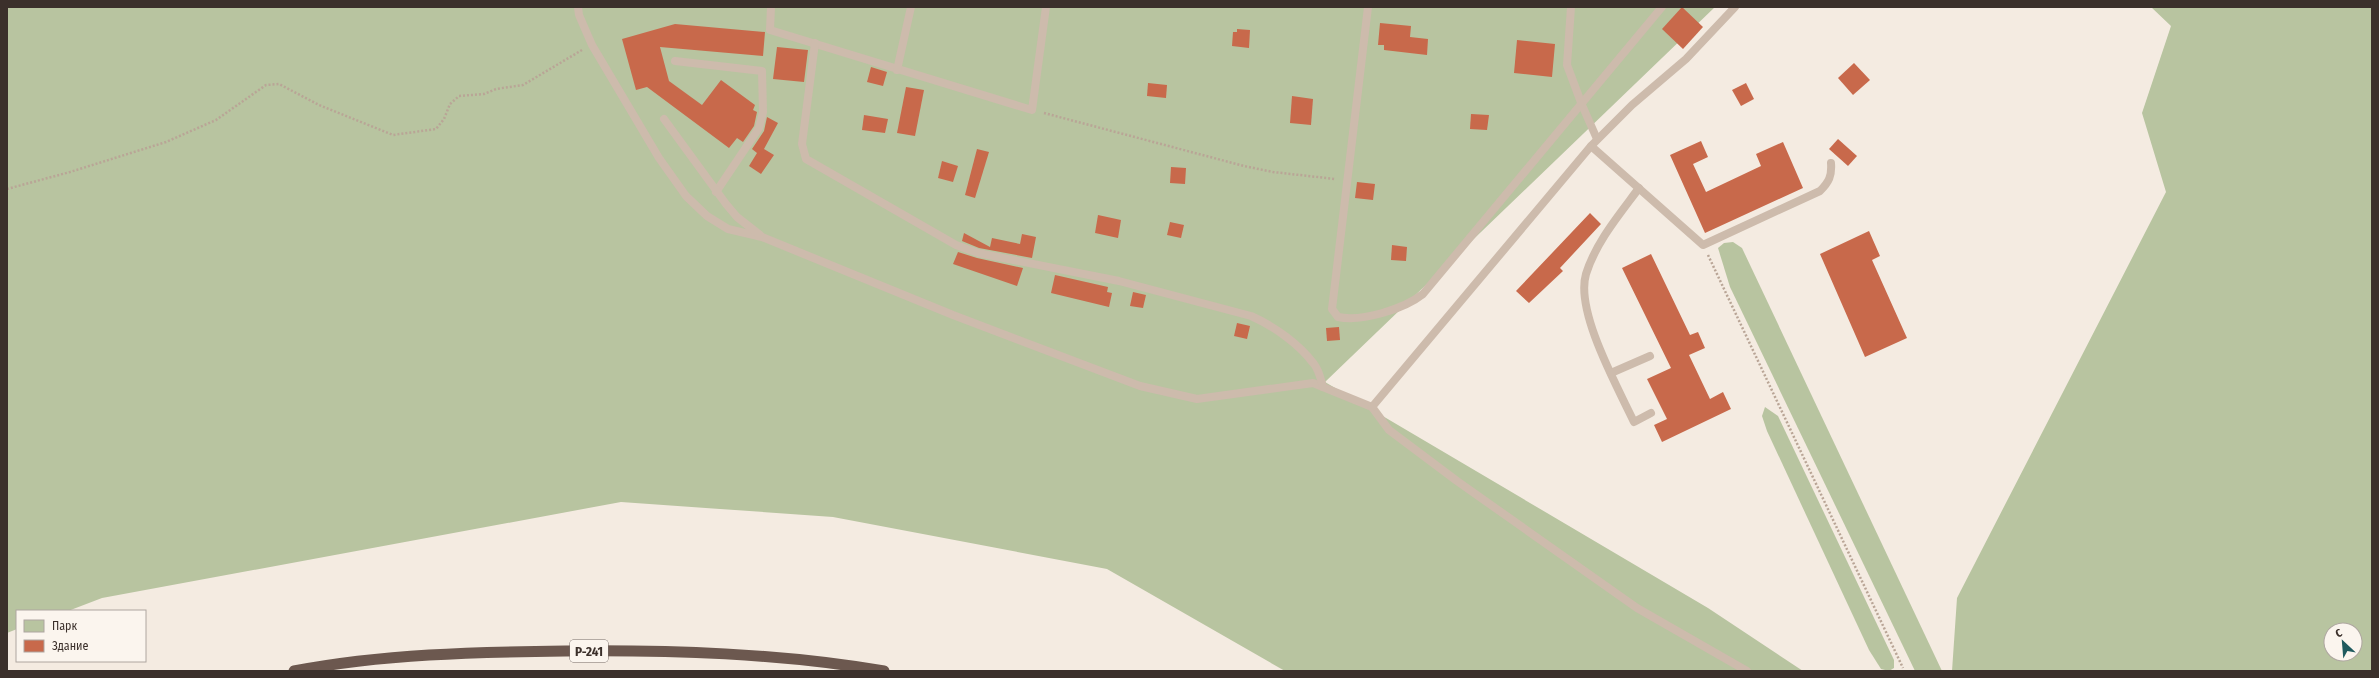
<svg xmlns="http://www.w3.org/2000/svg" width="2379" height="678" viewBox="0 0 2379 678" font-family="'Fira Sans Condensed',sans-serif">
	<rect width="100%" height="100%" fill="#f4ebe1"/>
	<g fill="#b8c4a0" fill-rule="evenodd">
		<polygon points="7,7 1715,7 1325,382 1708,608 1803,671 1285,671 1107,569 833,517 621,502 102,598 68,611 17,611 17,629 7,633"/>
		<path d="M2151,7H2372V671H1952L1957,598L2166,192L2142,113L2171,26ZM2331,630H2355V654H2331Z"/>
		<polygon points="1733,242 1742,248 1942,671 1915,671 1730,287 1718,248 1724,243"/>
		<polygon points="1765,407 1778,416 1894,660 1894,668 1889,671 1881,669 1869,650 1767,431 1762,416"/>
	</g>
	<g fill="#c8694b">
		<polygon points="1682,7 1703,27 1683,49 1662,29"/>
		<polygon points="1380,23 1411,26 1410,37 1428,39 1427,55 1384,50 1384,45 1378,45"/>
		<polygon points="675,24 765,32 763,56 660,47 669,81 702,105 721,80 755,105 753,110 757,112 754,126 743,142 737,138 729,148 647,87 636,90 622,39"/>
		<polygon points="1237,29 1250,30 1249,48 1232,46 1233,32 1237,32"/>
		<polygon points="1517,40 1555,44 1552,77 1514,73"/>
		<polygon points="777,47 808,50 804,82 773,79"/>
		<polygon points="1854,63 1870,80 1853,95 1838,78"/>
		<polygon points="871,67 887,72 883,86 867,82"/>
		<polygon points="1148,83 1167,85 1166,98 1147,96"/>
		<polygon points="1746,83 1754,99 1741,106 1732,90"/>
		<polygon points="906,87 924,90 915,136 897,133"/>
		<polygon points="1292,96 1313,99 1311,125 1290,123"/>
		<polygon points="1471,114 1489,115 1487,130 1470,129"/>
		<polygon points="864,115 888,119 885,133 862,130"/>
		<polygon points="767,117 778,123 764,149 774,155 761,174 749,166 757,153 752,149 764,131"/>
		<polygon points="1838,139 1857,156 1848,166 1829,149"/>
		<polygon points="1701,141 1708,157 1693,164 1706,192 1761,166 1756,154 1783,142 1803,188 1705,233 1670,155"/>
		<polygon points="977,149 989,152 975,198 965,195"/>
		<polygon points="942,161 958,166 953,182 938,178"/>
		<polygon points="1171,167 1186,168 1185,184 1170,183"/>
		<polygon points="1357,182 1375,184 1373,200 1355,198"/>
		<polygon points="1590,213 1601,224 1560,268 1563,271 1529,303 1516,291"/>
		<polygon points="1098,215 1121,220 1118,238 1095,233"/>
		<polygon points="1170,222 1184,225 1181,238 1167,235"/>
		<polygon points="1869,231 1880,256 1872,260 1907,338 1865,357 1820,254"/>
		<polygon points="964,233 990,247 992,238 1020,244 1022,234 1036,237 1032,258 979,248 962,241"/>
		<polygon points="1392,245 1407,247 1406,261 1391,260"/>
		<polygon points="958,252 977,258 1023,268 1017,286 953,264"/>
		<polygon points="1651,254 1690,335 1698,332 1705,348 1689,355 1710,399 1723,392 1731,409 1662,442 1654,425 1667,419 1647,379 1671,368 1622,268"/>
		<polygon points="1055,275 1108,287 1107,292 1112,293 1109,307 1051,293"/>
		<polygon points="1133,292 1146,295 1143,308 1130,306"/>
		<polygon points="1237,323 1250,326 1247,339 1234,336"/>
		<polygon points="1339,327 1340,340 1327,341 1326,328"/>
	</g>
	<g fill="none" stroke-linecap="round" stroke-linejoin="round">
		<g stroke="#b9a596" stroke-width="2.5" stroke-dasharray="2 2" stroke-linecap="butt">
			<polyline points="1044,113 1244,166 1273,172 1335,179"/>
			<polyline points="7,189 70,172 166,142 216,120 266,85 279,84 319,105 393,135 436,129 444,119 450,104 459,96 484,94 496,89 523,85 582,50"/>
			<polyline points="1708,255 1903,668"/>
		</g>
		<g stroke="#cdbbac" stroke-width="8">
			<polyline points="578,7 579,15 592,45 659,158 686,196 707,216 728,229 762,237 953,315 1140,386 1197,399 1313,383 1372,407 1389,430 1457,481 1637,608 1747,671"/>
			<polyline points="771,7 770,30 1032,110 1046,7"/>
			<path d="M1368,7L1332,309L1338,317C1362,322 1404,309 1423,294L1662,7"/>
			<polyline points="1571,7 1567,65 1582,105 1597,139"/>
			<path d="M815,43L802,144L806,159L956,245L978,253L1119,281L1251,316C1274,326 1299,344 1314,364C1319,370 1321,380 1323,387"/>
			<polyline points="675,61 762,71 763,112 759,128 716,192"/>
			<polyline points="897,70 911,7"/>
			<polyline points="664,119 726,204 737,217 760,235"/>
			<polyline points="1591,146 1632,105 1686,59 1735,7"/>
			<path d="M1639,188C1619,215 1596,242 1586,274C1575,311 1617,386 1634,422L1651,413"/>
			<polyline points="1611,373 1650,356"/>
			<path d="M1372,407L1591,146L1703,245L1820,191C1829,182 1832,176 1831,163"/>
		</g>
		<path stroke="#6c584f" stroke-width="11" d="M294,671C383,654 475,652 565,651C671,650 780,653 884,671"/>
	</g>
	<g text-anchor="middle" stroke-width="3.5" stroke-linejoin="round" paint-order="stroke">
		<rect fill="#fbf5ee" stroke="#756b66" stroke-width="1" x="570" y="640" width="38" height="22" rx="3"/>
		<g font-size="13" font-weight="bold" fill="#3b302b">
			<text x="589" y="656">Р-241</text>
		</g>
	</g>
	<rect width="2379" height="678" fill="none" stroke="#3b302b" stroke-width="16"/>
	<rect x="16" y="610" width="130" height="52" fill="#fbf5ee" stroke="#aea6a0"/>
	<rect x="24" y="620" width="20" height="12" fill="#b8c4a0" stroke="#aea6a0"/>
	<text x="52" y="630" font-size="12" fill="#3b302b">Парк</text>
	<rect x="24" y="640" width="20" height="12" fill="#c8694b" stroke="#aea6a0"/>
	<text x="52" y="650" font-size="12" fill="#3b302b">Здание</text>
	<g transform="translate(2343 642) rotate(334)"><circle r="19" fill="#fbf5ee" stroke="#aea6a0"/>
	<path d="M0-3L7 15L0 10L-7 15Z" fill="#1f5a5e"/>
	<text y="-6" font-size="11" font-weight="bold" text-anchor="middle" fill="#3b302b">С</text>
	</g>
</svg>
